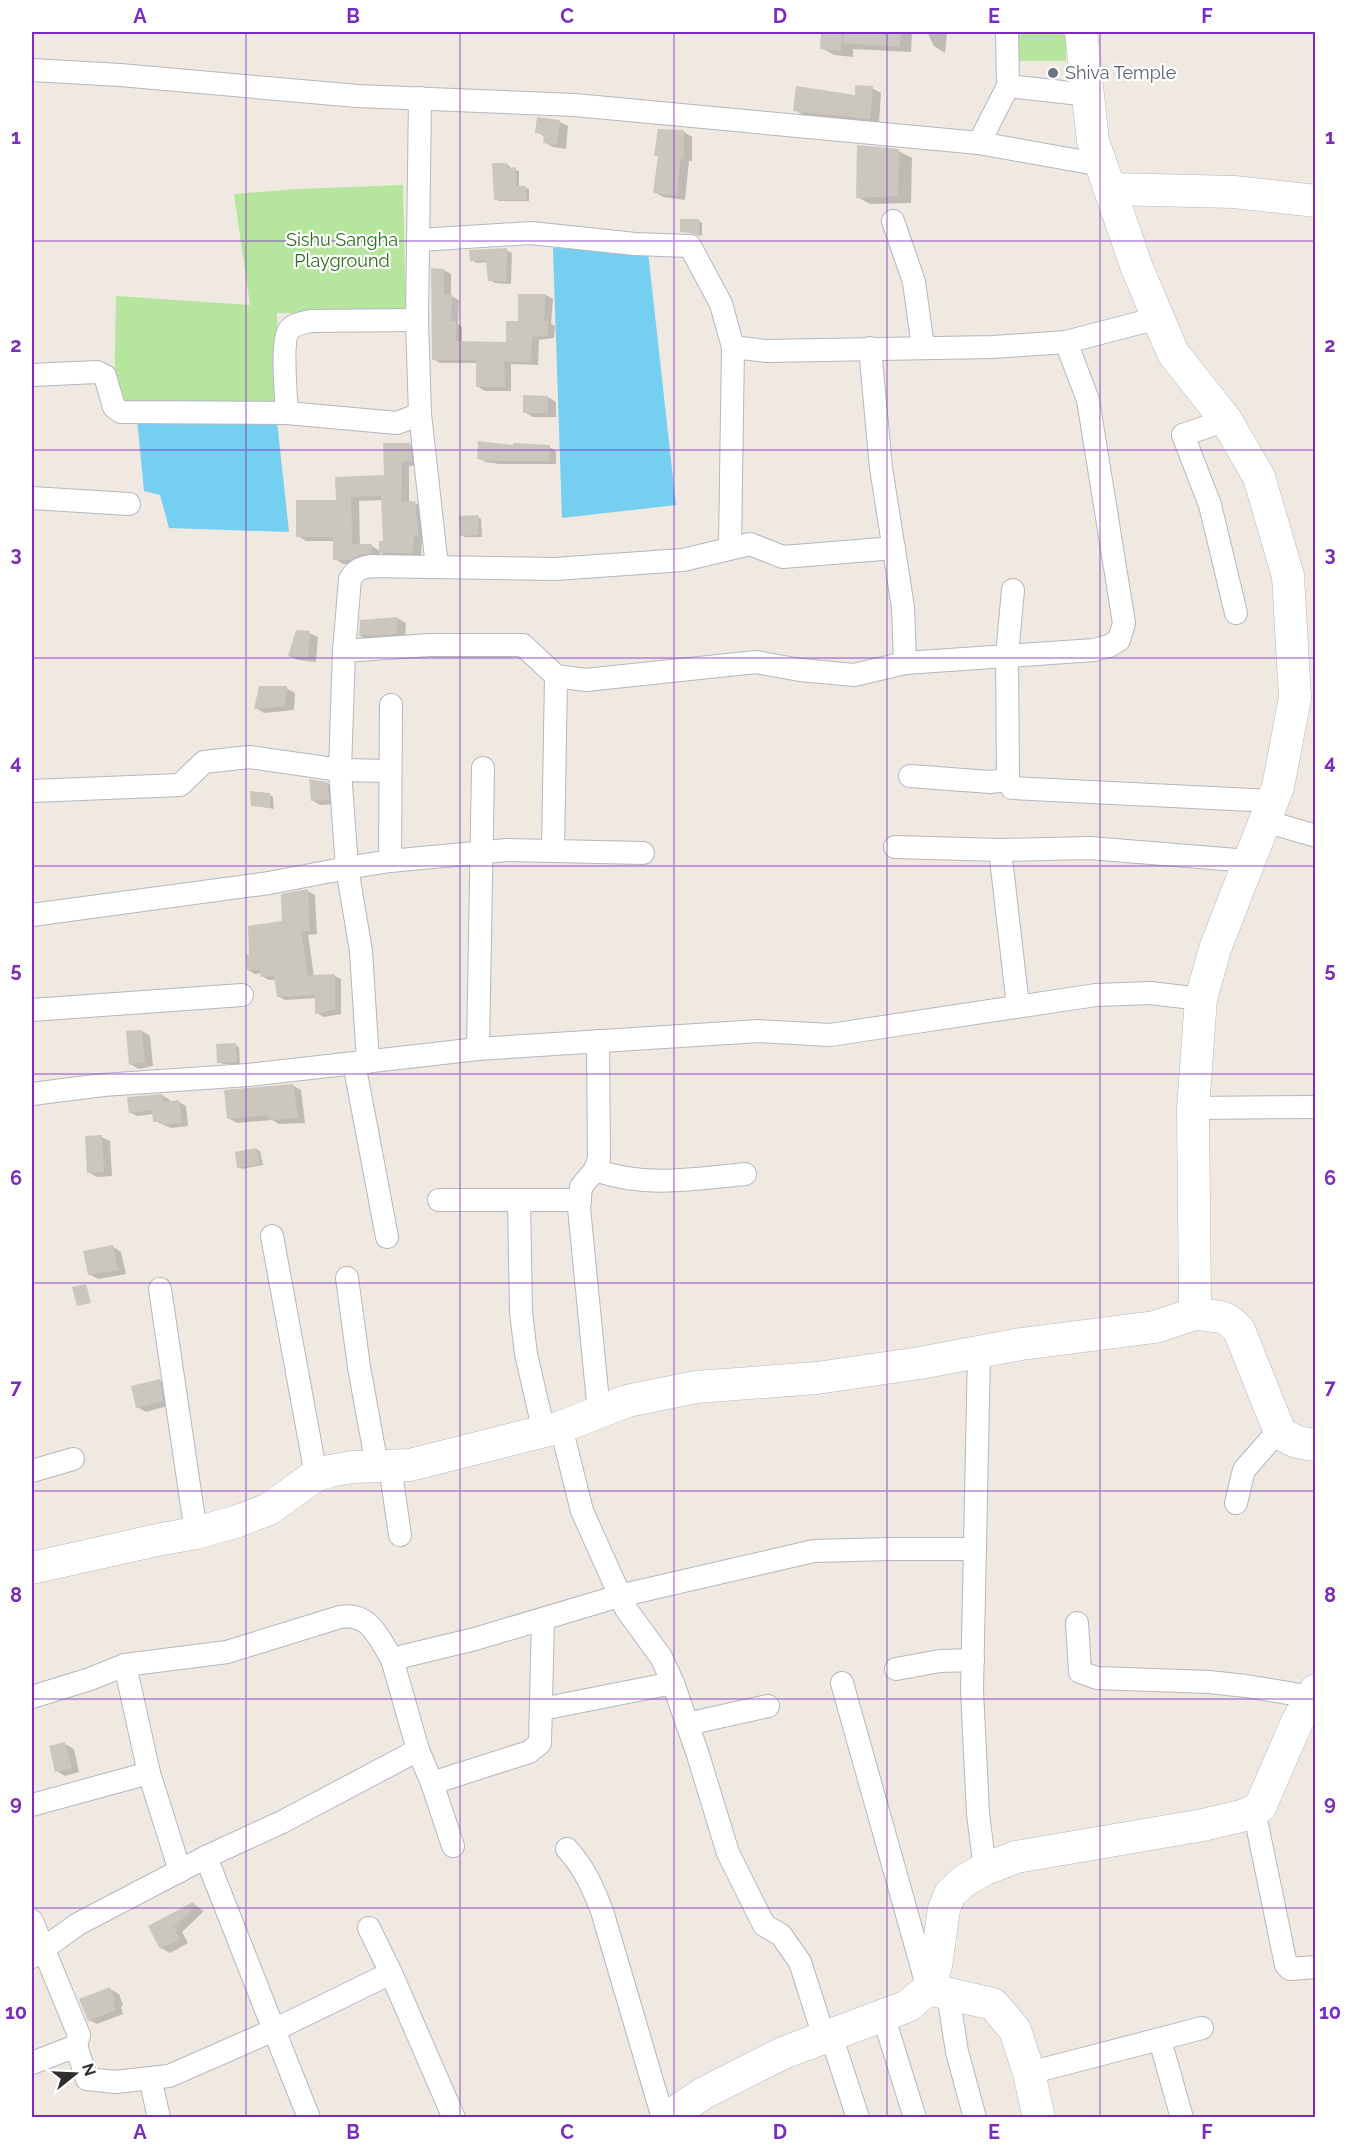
<svg xmlns="http://www.w3.org/2000/svg" width="1347" height="2149" font-family="Raleway,sans-serif">
<style>
.green{fill:#b6e59e}
.water{fill:#75cff0}
.shadow{fill:#0003;fill-rule:evenodd}
.building{fill:#cbc7bf}
.lines{fill:none;stroke-linecap:round;stroke-linejoin:round}
.street-casing{stroke:#b4b7c1;stroke-width:24}
.secondary-casing{stroke:#b4b7c1;stroke-width:33}
.street{stroke:#fff;stroke-width:22}
.secondary{stroke:#fff;stroke-width:32}
.grid{fill:none;stroke:#7b2cbf;stroke-width:1.5;stroke-opacity:0.55}
.worship-dot{fill:#6b7280;stroke:#fff;stroke-width:2}
.labels{text-anchor:middle;stroke-width:4.5;stroke-linejoin:round;paint-order:stroke}
.worship-label{font-size:18px;fill:#5b616d;stroke:#fff;text-anchor:start}
.park-label{font-size:18px;fill:#2c6e1b;stroke:#fff}
.neatline{fill:none;stroke:#7b2cbf;stroke-width:2}
.grid-label{font-size:20px;text-anchor:middle;font-weight:bold;fill:#7b2cbf}
</style>
<rect width="100%" height="100%" fill="#efe9e1"/>
<g class="green">
<polygon points="1014,32 1067,32 1066,61 1012,61"/>
<polygon points="403,185 406,313 277,313 278,406 114,405 116,296 250,305 234,194 298,189"/>
</g>
<g class="water">
<polygon points="553,248 648,252 676,505 562,518"/>
<polygon points="137,419 277,422 289,532 169,528 160,495 144,491"/>
</g>
<g class="shadow">
<polygon points="823,32 912,32 911,52 853,49 853,57 834,55 822,48"/>
<polygon points="927,32 947,32 945,53 934,46"/>
<polygon points="872,88 881,93 879,123 803,115 795,110 856,96"/>
<polygon points="560,122 568,126 566,149 553,147 544,142 545,137 537,132"/>
<polygon points="684,132 692,137 692,161 689,161 685,200 663,197 655,192 659,157 656,155"/>
<polygon points="899,151 912,158 911,203 870,204 857,197"/>
<polygon points="506,164 510,166 510,169 519,171 519,187 529,189 529,201 499,201 495,199"/>
<polygon points="698,220 702,223 702,236 681,231"/>
<polygon points="506,250 512,253 511,284 495,283 490,280 488,262 477,263 471,260"/>
<polygon points="444,270 451,274 451,296 459,300 458,324 462,327 462,343 508,344 520,322 546,295 553,299 551,324 555,326 554,338 539,340 538,365 511,364 511,391 485,391 478,387 477,363 440,363 433,359"/>
<polygon points="548,397 556,402 556,417 533,417 524,412"/>
<path d="M409 444 418 449 419 465 409 466V503H415L423 507 427 540H422L421 557H388L380 552V557L358 564H343L335 559V541H306L298 536 337 501 386 476ZM383 500 384 543 380 551 372 546H360L359 501Z"/>
<polygon points="514,447 549,447 556,451 556,464 499,464 486,462 479,458"/>
<polygon points="478,517 481,519 482,537 465,537 461,535"/>
<polygon points="397,618 406,623 405,638 369,640 360,636"/>
<polygon points="309,633 318,637 316,662 298,660 289,656"/>
<polygon points="286,688 295,693 294,710 264,713 256,708"/>
<polygon points="327,783 335,788 337,804 320,805 312,800"/>
<polygon points="270,795 273,797 274,809 252,805"/>
<polygon points="308,891 315,895 317,934 308,935 314,976 335,976 341,979 341,1014 324,1017 317,1013 317,998 285,1000 278,996 276,980 269,980 262,976 262,973 255,974 248,970 284,922 283,896"/>
<polygon points="142,1031 150,1036 153,1066 139,1069 130,1064"/>
<polygon points="235,1045 239,1047 240,1064 223,1064 219,1062"/>
<polygon points="292,1085 301,1090 305,1123 279,1124 272,1120 237,1123 228,1118"/>
<polygon points="163,1096 170,1100 170,1103 179,1102 186,1106 188,1126 171,1128 155,1121 154,1114 137,1116 130,1112"/>
<polygon points="101,1137 110,1141 112,1176 97,1177 88,1172"/>
<polygon points="256,1149 260,1151 263,1165 242,1169 239,1167"/>
<polygon points="113,1247 121,1252 126,1274 98,1279 89,1274"/>
<polygon points="159,1380 168,1385 171,1405 146,1412 137,1407"/>
<polygon points="65,1744 74,1749 79,1772 65,1776 57,1771"/>
<polygon points="193,1904 204,1911 182,1932 188,1943 170,1953 161,1948 150,1927"/>
<polygon points="110,1989 119,1994 123,2005 121,2007 123,2014 97,2024 89,2020"/>
</g>
<g class="building">
<polygon points="821,32 842,32 841,51 820,49"/>
<polygon points="844,32 901,32 900,47 843,43"/>
<polygon points="855,85 873,86 870,119 793,111 796,86 855,95"/>
<polygon points="537,117 560,120 557,145 543,143 544,134 535,133"/>
<polygon points="658,129 684,130 684,158 681,157 677,196 653,193 658,156 654,156"/>
<polygon points="857,145 899,149 898,196 856,198"/>
<polygon points="492,163 507,163 507,168 516,167 516,186 526,186 526,200 494,200"/>
<polygon points="680,219 699,219 699,236 691,233 680,232"/>
<polygon points="507,248 506,281 488,281 486,260 470,261 469,250"/>
<polygon points="431,268 444,269 444,294 452,295 451,321 456,321 456,341 506,342 506,321 518,321 518,294 546,294 544,321 548,320 548,335 532,337 531,362 504,361 505,387 476,387 476,360 432,360"/>
<polygon points="523,395 548,396 548,413 523,413"/>
<polygon points="478,441 513,445 513,443 550,445 549,461 491,461 477,459"/>
<polygon points="383,443 410,443 412,461 402,462 401,502 415,501 419,536 414,536 413,553 379,553 379,541 383,541 381,496 351,497 352,544 372,544 372,553 360,555 349,560 333,560 333,537 296,537 296,500 336,500 335,477 384,475"/>
<polygon points="478,515 478,535 460,536 459,516"/>
<polygon points="398,617 397,634 359,636 360,620"/>
<polygon points="296,630 310,631 308,658 288,656"/>
<polygon points="259,686 287,686 285,706 254,709"/>
<polygon points="309,779 327,782 329,800 311,801"/>
<polygon points="250,791 270,793 270,808 251,806"/>
<polygon points="308,889 310,931 301,931 308,975 335,974 335,1010 315,1014 315,995 277,997 274,976 261,977 260,970 247,970 246,955 249,955 248,926 282,921 281,894"/>
<polygon points="142,1030 145,1062 129,1065 126,1031"/>
<polygon points="236,1043 237,1062 217,1063 216,1044"/>
<polygon points="293,1084 298,1118 269,1120 268,1115 227,1119 224,1090"/>
<polygon points="163,1094 164,1102 179,1100 182,1123 162,1125 162,1122 153,1122 152,1110 129,1113 127,1097"/>
<polygon points="102,1135 104,1172 87,1173 85,1136"/>
<polygon points="256,1148 260,1164 237,1168 235,1152"/>
<polygon points="113,1245 118,1270 88,1275 83,1251"/>
<polygon points="86,1284 91,1303 77,1306 72,1287"/>
<polygon points="160,1379 163,1401 136,1408 131,1386"/>
<polygon points="65,1742 72,1768 55,1772 49,1746"/>
<polygon points="193,1902 196,1906 174,1927 180,1939 160,1949 148,1926"/>
<polygon points="110,1987 115,2000 113,2002 116,2010 88,2021 79,1999"/>
</g>
<g class="lines">
<defs>
<g id="street">
<polyline points="1007,32 1008,86 1089,95"/>
<polyline points="32,70 120,75 357,96 575,105 979,143 1102,165"/>
<polyline points="420,98 417,320 420,414 437,567"/>
<polyline points="979,143 1008,86"/>
<polyline points="893,221 914,282 923,347"/>
<polyline points="419,240 531,233 635,244 690,246 721,304 733,347 766,351 993,347 1066,342 1158,318"/>
<path d="M32 375 97 372 105 376 114 407 121 412 287 413C286 397 281 341 289 330 295 323 303 323 311 321L417 320"/>
<polyline points="287,413 397,423 420,414"/>
<polyline points="1226,420 1183,435 1210,505 1236,613"/>
<polyline points="32,498 129,504"/>
<polyline points="730,547 733,347"/>
<polyline points="1013,590 1007,655 1008,780 1012,788 1272,801"/>
<polyline points="344,651 429,645 523,645 556,676 586,680 756,662 800,670 854,675 905,663 903,607 881,468 870,348"/>
<polyline points="905,663 1094,650 1109,646 1119,640 1124,623 1088,400 1066,342"/>
<polyline points="910,776 990,782 1008,780"/>
<path d="M32 791 180 785 204 762 249 757 340 770 344 651 350 579C355 570 361 568 371 566L555 569 683 560 750 544 783 557 894 548"/>
<polyline points="1265,821 1316,836"/>
<polyline points="895,847 1000,850 1090,848 1249,861"/>
<polyline points="1000,850 1018,1006"/>
<polyline points="553,851 556,676"/>
<polyline points="390,861 391,705"/>
<polyline points="32,915 269,883 347,868 340,770 390,771"/>
<polyline points="32,1010 242,995"/>
<polyline points="598,1041 599,1159 595,1170 581,1187 579,1208 599,1412"/>
<polyline points="478,1049 483,768"/>
<polyline points="368,1062 361,951 347,868 390,861 507,850 643,853"/>
<polyline points="354,1063 387,1237"/>
<polyline points="32,1094 103,1085 248,1075 478,1049 759,1031 830,1035 1096,995 1150,993 1201,999"/>
<polyline points="1193,1108 1316,1107"/>
<path d="M595 1170C645 1188 694 1179 745 1174"/>
<polyline points="439,1200 580,1200"/>
<polyline points="519,1200 521,1312 526,1354 544,1432"/>
<polyline points="272,1236 316,1475"/>
<polyline points="347,1278 359,1367 377,1466"/>
<polyline points="160,1289 196,1533"/>
<polyline points="979,1352 972,1690 978,1814 985,1869"/>
<polyline points="561,1427 582,1511 626,1609 661,1657 673,1683 698,1755 728,1853 764,1925 781,1935 800,1962 824,2037"/>
<polyline points="390,1466 400,1535"/>
<polyline points="32,1471 73,1459"/>
<polyline points="1236,1503 1244,1470 1279,1430"/>
<polyline points="1077,1623 1080,1672 1097,1678 1209,1682 1246,1686 1312,1697"/>
<polyline points="125,1665 149,1773 180,1871"/>
<polyline points="896,1669 940,1661 973,1660"/>
<polyline points="842,1683 928,1989"/>
<path d="M32 1697 90 1679 125 1665 227 1652 340 1617C370 1612 378 1637 392 1659"/>
<polyline points="542,1709 673,1683"/>
<polyline points="687,1724 768,1706"/>
<polyline points="418,1750 432,1783 453,1846"/>
<polyline points="432,1783 529,1752 540,1743 543,1619"/>
<polyline points="32,1805 149,1773"/>
<polyline points="1254,1810 1286,1965 1290,1969 1316,1967"/>
<path d="M567 1849C584 1867 593 1888 602 1911L663 2118"/>
<polyline points="206,1857 274,2030 391,1973"/>
<polyline points="32,1921 79,2035 76,2046 32,2063"/>
<polyline points="369,1928 391,1973 454,2118"/>
<polyline points="32,1957 78,1924 206,1857 282,1822 418,1750 392,1659 475,1639 619,1596 814,1551 890,1549 975,1549"/>
<polyline points="948,1994 957,2052 975,2118"/>
<polyline points="883,2015 915,2118"/>
<polyline points="831,2035 858,2118"/>
<polyline points="1160,2040 1182,2118"/>
<polyline points="76,2046 87,2079 115,2082 169,2076 274,2030 309,2118"/>
<polyline points="1029,2073 1202,2028"/>
<polyline points="150,2078 159,2118"/>
</g>
<g id="secondary">
<path d="M1081 32 1093 141 1137 268 1173 353 1226 420 1259 477 1288 576 1295 698 1278 787 1215 949 1201 999 1193 1108 1195 1306 1197 1313C1218 1319 1222 1311 1239 1330L1279 1430C1290 1442 1300 1443 1316 1445"/>
<polyline points="1110,189 1234,192 1316,201"/>
<polyline points="32,1568 162,1539 196,1533 238,1521 269,1509 316,1475 330,1471 352,1467 410,1465 561,1427 627,1401 696,1387 817,1378 920,1363 1021,1344 1155,1327 1197,1313"/>
<polyline points="928,1989 993,2004 1015,2030 1029,2073 1039,2118"/>
<polyline points="666,2118 704,2093 783,2053 908,2006 928,1989 936,1966 944,1909 950,1894 964,1881 985,1869 1016,1857 1203,1825 1245,1815 1260,1807 1297,1722 1316,1690"/>
</g>
</defs>
<use href="#street" class="street-casing"/>
<use href="#secondary" class="secondary-casing"/>
<use href="#street" class="street"/>
<use href="#secondary" class="secondary"/>
</g>
<path class="grid" d="M246 32V2118M460 32V2118M674 32V2118M887 32V2118M1100 32V2118M32 241H1316M32 450H1316M32 658H1316M32 866H1316M32 1074H1316M32 1283H1316M32 1491H1316M32 1699H1316M32 1908H1316"/>
<circle class="worship-dot" cx="1053" cy="73" r="6"/>
<g class="labels">
<g class="worship-label">
<text x="1065" y="79">Shiva Temple</text>
</g>
<g class="park-label">
<text x="342" y="246">Sishu Sangha<tspan x="342" dy="21">Playground</tspan></text>
</g>
</g>
<rect width="1347" height="2149" fill="none" stroke="#ffffff" stroke-width="66"/>
<g transform="translate(75 2074) rotate(72)" stroke="#ffffff" stroke-width="4.5" paint-order="stroke">
<path d="M0-4.5L10 22L0 15L-10 22Z" fill="#2e2e2e"/>
<text y="-9" font-size="16" font-weight="bold" text-anchor="middle" fill="#2e2e2e">N</text>
</g>
<rect x="33" y="33" width="1281" height="2083" class="neatline"/>
<g class="grid-label">
<text x="140" y="23">A</text>
<text x="353" y="23">B</text>
<text x="567" y="23">C</text>
<text x="780" y="23">D</text>
<text x="994" y="23">E</text>
<text x="1207" y="23">F</text>
<text x="16" y="144">1</text>
<text x="1330" y="144">1</text>
<text x="16" y="352">2</text>
<text x="1330" y="352">2</text>
<text x="16" y="561">3</text>
<text x="1330" y="561">3</text>
<text x="16" y="769">4</text>
<text x="1330" y="769">4</text>
<text x="16" y="977">5</text>
<text x="1330" y="977">5</text>
<text x="16" y="1185">6</text>
<text x="1330" y="1185">6</text>
<text x="16" y="1394">7</text>
<text x="1330" y="1394">7</text>
<text x="16" y="1602">8</text>
<text x="1330" y="1602">8</text>
<text x="16" y="1810">9</text>
<text x="1330" y="1810">9</text>
<text x="16" y="2019">10</text>
<text x="1330" y="2019">10</text>
<text x="140" y="2139">A</text>
<text x="353" y="2139">B</text>
<text x="567" y="2139">C</text>
<text x="780" y="2139">D</text>
<text x="994" y="2139">E</text>
<text x="1207" y="2139">F</text>
</g>
</svg>
